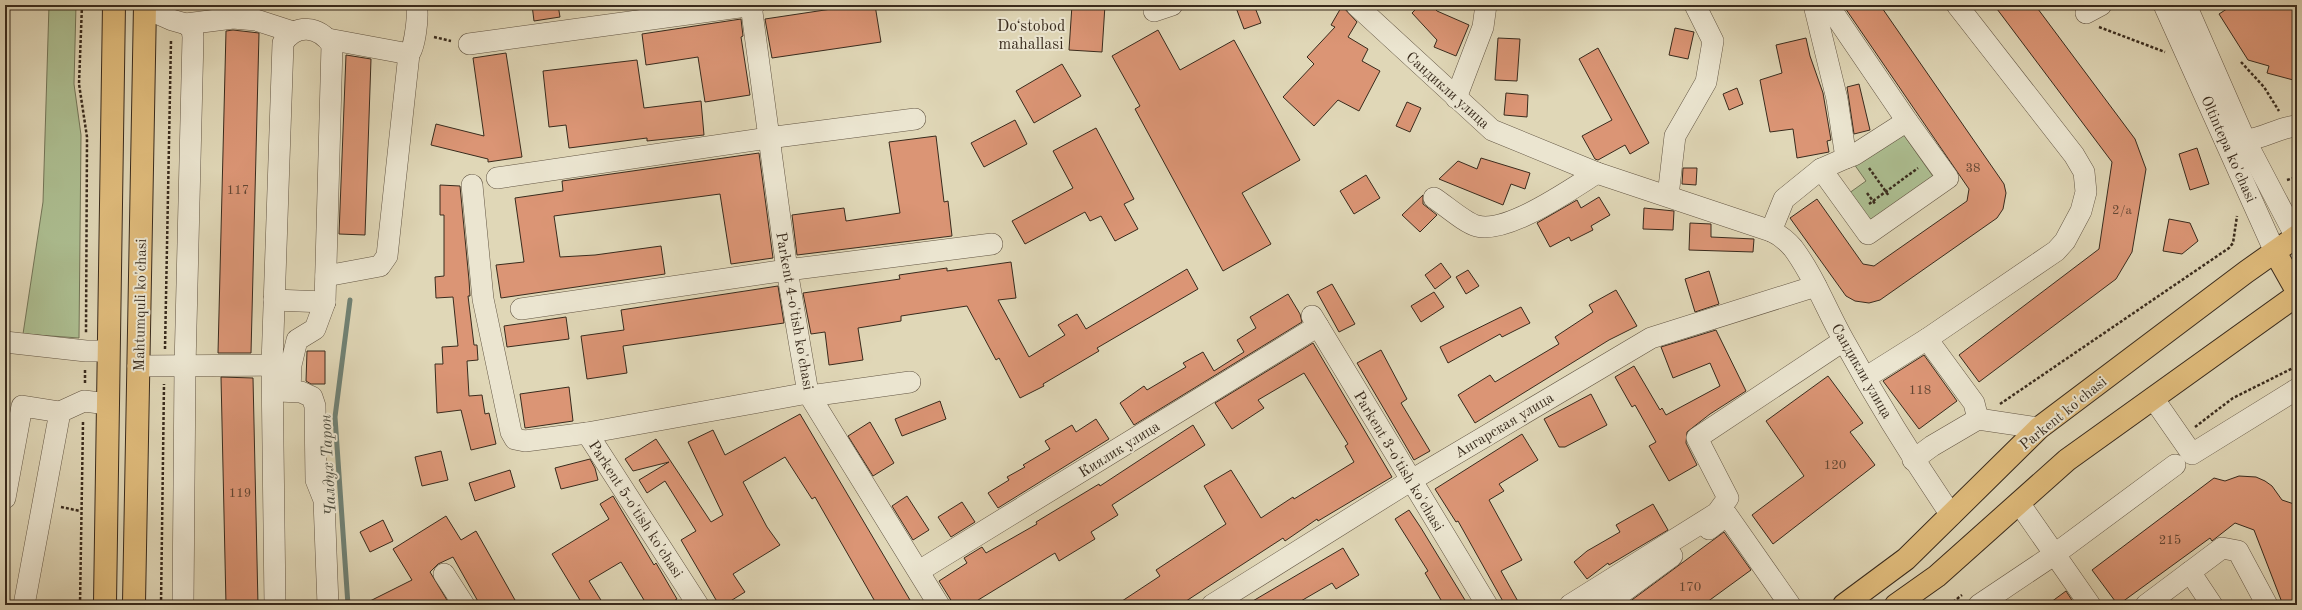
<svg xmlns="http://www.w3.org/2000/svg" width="2302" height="610" font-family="'Old Standard TT',serif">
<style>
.green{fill:#adbf92;stroke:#737558}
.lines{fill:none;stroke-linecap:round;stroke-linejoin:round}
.stream{stroke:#708174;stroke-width:5}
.building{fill:#db9575;stroke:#392b1d}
.minor-casing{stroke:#635644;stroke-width:22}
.major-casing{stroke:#392b1d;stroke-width:24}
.highway-casing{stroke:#392b1d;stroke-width:24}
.path{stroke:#392b1d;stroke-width:2.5;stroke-dasharray:3 2;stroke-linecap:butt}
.minor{stroke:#ebe5d0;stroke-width:21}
.major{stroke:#e0bc7c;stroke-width:22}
.highway{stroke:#e0bc7c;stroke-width:22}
.labels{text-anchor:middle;stroke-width:4;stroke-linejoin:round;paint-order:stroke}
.number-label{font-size:13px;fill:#624633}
.street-label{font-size:15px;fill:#392b1d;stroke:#ebe5d0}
.neighbourhood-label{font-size:16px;fill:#392b1d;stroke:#ebe5d0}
.water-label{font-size:16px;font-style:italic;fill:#504f41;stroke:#ebe5d0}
</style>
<rect width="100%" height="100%" fill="#e0d7b7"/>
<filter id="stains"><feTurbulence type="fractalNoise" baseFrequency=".005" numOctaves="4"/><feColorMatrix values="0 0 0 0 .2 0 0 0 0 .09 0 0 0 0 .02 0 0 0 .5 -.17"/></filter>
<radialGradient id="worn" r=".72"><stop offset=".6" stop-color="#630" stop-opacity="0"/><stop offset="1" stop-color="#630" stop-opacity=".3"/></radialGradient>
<g class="green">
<polygon points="49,5 76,5 74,84 81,135 79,338 23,334 43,202"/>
<polygon points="1901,131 1937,182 1870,230 1845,196 1866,181 1854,164"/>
</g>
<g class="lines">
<polyline class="stream" points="348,605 335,417 350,300"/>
</g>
<g class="building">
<polygon points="532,5 558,5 560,17 534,21"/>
<polygon points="858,5 875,5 881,42 772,58 765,19"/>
<polygon points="1072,5 1105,5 1102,52 1069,50"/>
<polygon points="1235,5 1254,5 1261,23 1244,29"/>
<polygon points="1420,5 1431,5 1437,11 1469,25 1456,56 1434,47 1437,40 1412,13"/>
<polygon points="1843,5 1880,5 2004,184 2006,193 2003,209 1997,218 1880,300 1869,303 1855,301 1846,296 1790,218 1817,199 1863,264 1874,266 1967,201 1969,189"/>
<polygon points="1994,5 2035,5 2135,139 2146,169 2132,252 2116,279 1979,382 1959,355 2099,249 2112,162"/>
<polygon points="2233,5 2297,5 2297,81 2267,73 2269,66 2248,60 2219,14"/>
<polygon points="1342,6 1357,22 1348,37 1368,49 1362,61 1380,71 1359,111 1338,100 1314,126 1283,97 1314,64 1307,57 1335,27 1331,25"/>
<polygon points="741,19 743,36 741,37 750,95 705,102 698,57 646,65 642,34"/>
<polygon points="1675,28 1694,32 1688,59 1669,55"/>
<polygon points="233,30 259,33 251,353 218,353 226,31"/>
<polygon points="1158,30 1180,70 1234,40 1300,160 1242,193 1271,244 1223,271 1135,109 1140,106 1112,56"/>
<polygon points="1498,38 1520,39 1517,81 1495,80"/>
<polygon points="1806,38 1810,56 1823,93 1831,140 1827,141 1829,152 1797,158 1793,129 1770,132 1760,80 1782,73 1776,45"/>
<polygon points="1598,48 1649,143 1630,154 1625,145 1598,160 1595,159 1582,136 1612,120 1579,59"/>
<polygon points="506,53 522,157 488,162 488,159 431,145 436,124 484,136 473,58"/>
<polygon points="346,55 371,59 365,235 339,234"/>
<polygon points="637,60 644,108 701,101 704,135 647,141 647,138 569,148 566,125 549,127 543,71"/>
<polygon points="1062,64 1081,96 1034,123 1016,91"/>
<polygon points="1859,84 1870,130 1854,134 1847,87"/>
<polygon points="1737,88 1743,104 1729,110 1723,94"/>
<polygon points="1506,93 1528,95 1527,117 1504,115"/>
<polygon points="1407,102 1421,108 1410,132 1396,126"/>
<polygon points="1015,120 1027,144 984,167 971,143"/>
<polygon points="1096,128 1134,199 1124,204 1138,229 1115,241 1101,216 1090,221 1085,212 1025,244 1012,221 1073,188 1053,151"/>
<polygon points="936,136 944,202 948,201 952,236 797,255 792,215 844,208 846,221 900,213 889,142"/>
<polygon points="2197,148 2209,184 2190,190 2179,154"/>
<polygon points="759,153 773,258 731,264 720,194 554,216 560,257 595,255 661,246 665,274 501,298 496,265 524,262 515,198 563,191 562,181"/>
<polygon points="1481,158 1530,173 1525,189 1511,184 1503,205 1439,179 1458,161 1477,169"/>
<polygon points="1683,168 1697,168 1696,185 1682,184"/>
<polygon points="1366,175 1380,198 1354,214 1340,191"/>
<polygon points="440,185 460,186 469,280 470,296 468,296 474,345 477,345 478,360 467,361 469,396 482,395 485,414 489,413 496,444 471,450 461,410 437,413 435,364 443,364 442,347 458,346 453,297 436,298 435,277 444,276 444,215 440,215"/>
<polygon points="1423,195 1423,204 1437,215 1420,232 1402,215"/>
<polygon points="1599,197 1610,215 1591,226 1593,230 1571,241 1569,237 1550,247 1537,223 1577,200 1581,208"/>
<polygon points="1644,208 1674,211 1673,230 1643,229"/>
<polygon points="2169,219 2190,223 2198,241 2182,254 2163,251"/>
<polygon points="1690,223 1711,224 1711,237 1754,239 1753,252 1689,250"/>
<polygon points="1011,262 1016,298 998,300 1029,357 1065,335 1058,325 1077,314 1086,329 1187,269 1198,289 1097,348 1099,351 1043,384 1044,386 1020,398 999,358 996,360 967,306 901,316 901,321 858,328 863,360 829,365 825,332 811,334 803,293 900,279 899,275 947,268 947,271"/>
<polygon points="1441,263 1451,277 1435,289 1425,275"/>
<polygon points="1468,270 1479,286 1466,294 1456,277"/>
<polygon points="1709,271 1719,304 1695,312 1685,279"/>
<polygon points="1332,284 1355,324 1339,332 1317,292"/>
<polygon points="778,286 784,323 623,346 627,373 587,379 581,336 624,330 621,310"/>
<polygon points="1616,290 1637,326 1609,340 1475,423 1458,395 1490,375 1495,382 1559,344 1555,337 1593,312 1589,305"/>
<polygon points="1434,292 1444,307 1421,322 1411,306"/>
<polygon points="1288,294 1300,314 1302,322 1134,425 1120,403 1144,386 1147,390 1186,367 1183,363 1203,352 1214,371 1244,352 1237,340 1256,328 1250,317"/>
<polygon points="1521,307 1530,323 1502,337 1500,334 1448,363 1440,347"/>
<polygon points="566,317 569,339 507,347 504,326"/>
<polygon points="1716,330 1746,391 1710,414 1687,432 1686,443 1697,465 1669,481 1649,446 1656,442 1635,405 1632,407 1615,377 1634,366 1660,410 1662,408 1666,415 1720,386 1710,363 1673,378 1661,347"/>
<polygon points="1313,343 1392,477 1318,521 1317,519 1285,541 1283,538 1180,605 1116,605 1160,576 1156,570 1226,524 1204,486 1231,470 1261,518 1293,497 1294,499 1354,462 1345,446 1348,444 1304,373 1258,400 1264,408 1232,429 1215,403"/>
<polygon points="1381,350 1407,399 1401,403 1430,451 1414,460 1357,363"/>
<polygon points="307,351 325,351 325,384 311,384 306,381"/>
<polygon points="1924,355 1957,401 1919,429 1883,381"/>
<polygon points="1828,376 1863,423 1850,432 1875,465 1773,544 1752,515 1804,476 1766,421"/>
<polygon points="221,377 253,378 258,605 226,605"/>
<polygon points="569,387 573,421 525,428 520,394"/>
<polygon points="1591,394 1607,425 1565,447 1559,447 1544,419"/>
<polygon points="940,401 946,419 902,436 895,419"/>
<polygon points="800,414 910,600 901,605 877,605 815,497 812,499 785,457 743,482 767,527 780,545 733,574 745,592 724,605 719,605 681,540 696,531 665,481 647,493 639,480 669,462 633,471 625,459 656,439 711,522 723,515 688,442 713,430 725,455"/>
<polygon points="1096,419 1109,439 998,508 988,493 1009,480 1007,477 1025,467 1023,465 1050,449 1045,441 1072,425 1076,432"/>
<polygon points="870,422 894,463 873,476 848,436"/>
<polygon points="1193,425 1205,445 1112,505 1118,515 1091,532 1095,539 1059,561 1055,553 970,605 954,605 939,581 967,563 964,558 982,547 986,553 1037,524 1036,522 1099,484 1100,486"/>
<polygon points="1522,434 1538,460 1499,484 1504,491 1489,500 1522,560 1501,571 1520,605 1505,605 1458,521 1456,522 1435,489"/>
<polygon points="441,451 448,480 422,486 415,457"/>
<polygon points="590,459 595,468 598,480 561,489 555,468"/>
<polygon points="510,470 515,487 475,501 469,483"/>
<polygon points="2239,476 2256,477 2265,481 2272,486 2282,500 2297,505 2297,605 2283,605 2254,530 2235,523 2212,541 2210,538 2118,605 2092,570 2214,478 2225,481"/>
<polygon points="613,496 654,565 656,563 677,599 667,605 647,605 621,562 589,581 604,605 583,605 552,554 609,519 600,504"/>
<polygon points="907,496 929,530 913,540 892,506"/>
<polygon points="962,502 975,522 951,537 938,517"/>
<polygon points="1653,504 1668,530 1609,565 1608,563 1587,579 1574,562 1587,551 1620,532 1616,525"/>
<polygon points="1409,510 1421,528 1468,605 1444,605 1425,573 1428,571 1395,519"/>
<polygon points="446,516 461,540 476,531 515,600 507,605 480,605 453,557 438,564 430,572 450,605 362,605 412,580 393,549"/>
<polygon points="383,520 393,541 370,552 360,532"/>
<polygon points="1724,532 1751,570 1703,605 1625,605"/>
<polygon points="1343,548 1359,575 1336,589 1332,583 1294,605 1246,605"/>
<polygon points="2066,591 2075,605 2047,605"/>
</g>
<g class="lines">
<defs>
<g id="minor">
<polyline points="751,5 787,270 808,393 939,605"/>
<path d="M1356 5 1492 130 1597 173 1771 231C1780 235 1787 241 1793 248 1814 276 1827 311 1844 341 1877 401 1913 459 1951 515"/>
<polyline points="1828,5 1907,121"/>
<polyline points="1957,5 2074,155 2084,172 2086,192 2081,211 2065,241 2056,251 1927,339 1974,403 1978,419"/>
<polyline points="2164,5 2275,252"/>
<polyline points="2186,5 2245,140 2296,237"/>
<polyline points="145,8 172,20 186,24 192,29 193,37 185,367 183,605"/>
<polyline points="1154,11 1172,5"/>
<polyline points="2086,13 2101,5"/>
<polyline points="186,24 233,18 256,20 293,32"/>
<polyline points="328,39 409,54"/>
<polyline points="469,44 754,5"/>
<polyline points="1456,98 1483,27 1486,5"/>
<path d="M2245 140C2264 139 2278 127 2297 126"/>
<polyline points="1821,169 1868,234 1948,178 1907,121 1854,155 1846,158"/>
<polyline points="497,178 768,138 915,119"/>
<polyline points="472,185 483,299 511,432 515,439 525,441 587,433 808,393"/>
<polyline points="1668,196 1675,136 1706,82 1713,41 1695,5"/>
<path d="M1434 198C1445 205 1465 223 1477 226 1508 234 1571 189 1597 173"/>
<polyline points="1771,231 1784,199 1821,169 1846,158 1837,99 1814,5"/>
<path d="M326 276 380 266 387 256 409 54C415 47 419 14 416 5"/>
<polyline points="274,300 325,302"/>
<polyline points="521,309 787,270 992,244"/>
<polyline points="1312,316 1487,605"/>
<polyline points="5,342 86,351 108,351"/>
<polyline points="138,366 286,365"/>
<polyline points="1865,378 1927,339"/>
<polyline points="278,391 301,392 312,397 315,406 316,480 324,500 328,605"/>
<polyline points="810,396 910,382"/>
<polyline points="2153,398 2192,454 2297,389"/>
<polyline points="587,433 698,605"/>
<polyline points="1913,460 1932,446 1978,419 2039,428"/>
<polyline points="5,498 22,406 60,412"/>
<polyline points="2019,503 2090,605"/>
<polyline points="1709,529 1727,515 1790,605"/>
<polyline points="919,571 1318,326"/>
<polyline points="2190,572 2212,605"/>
<polyline points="444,574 464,605"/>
<polyline points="24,605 60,412 84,401 108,404"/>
<path d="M275 605 272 365 283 43C296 23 319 26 332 45L325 302 315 329 297 340 291 365 290 391"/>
<polyline points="1212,605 1410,481 1651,338 1816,286"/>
<polyline points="1570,605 1717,513 1728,498 1697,438 1843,341"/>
<polyline points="1605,605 1672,556"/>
<polyline points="1979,605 2055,554 2175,465"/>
<polyline points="2146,605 2222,548 2238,551 2267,605"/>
</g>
<g id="major">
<polyline points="2275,252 2297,291"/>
<polyline points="105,603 114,5"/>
<polyline points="134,603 145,5"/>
<polyline points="1844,605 1906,559 2039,428 2246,272 2297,236"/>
<polyline points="1896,605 1937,576 2067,460 2297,295"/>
</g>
<g id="highway">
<polyline points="134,603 135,605"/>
<polyline points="105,605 105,603"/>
</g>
</defs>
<use href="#minor" class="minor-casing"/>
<use href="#major" class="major-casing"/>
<use href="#highway" class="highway-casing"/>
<g class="path">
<polyline points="82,5 79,84 87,137 86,333"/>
<polyline points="2099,27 2165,52"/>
<polyline points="434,37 451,41"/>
<polyline points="2241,62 2264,87 2279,111"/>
<polyline points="1869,168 1889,196"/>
<polyline points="2287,180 2297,177"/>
<polyline points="1867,193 1876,205"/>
<polyline points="1869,204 1918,168"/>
<polyline points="165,349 171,40"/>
<polyline points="85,383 85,370"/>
<polyline points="2000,404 2229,248 2233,243 2237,216"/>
<polyline points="2195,427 2233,398 2297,366"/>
<polyline points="61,507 80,511"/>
<polyline points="80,605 83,422"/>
<polyline points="161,605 164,384"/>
<polyline points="1949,605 1962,595"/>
</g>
<use href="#minor" class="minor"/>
<use href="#major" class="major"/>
<use href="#highway" class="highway"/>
</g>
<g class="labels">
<g class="number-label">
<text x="1973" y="172">38</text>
<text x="238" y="194">117</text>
<text x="2122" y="214">2/a</text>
<text x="1920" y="394">118</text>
<text x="1835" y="469">120</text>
<text x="240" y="497">119</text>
<text x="2170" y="544">215</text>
<text x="1690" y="591">170</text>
</g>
<g class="street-label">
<text transform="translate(1448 90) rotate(42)" y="5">Сандикли улица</text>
<text transform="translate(2229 149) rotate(66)" y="5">Oltintepa ko'chasi</text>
<text transform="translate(140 305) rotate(-89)" y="5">Mahtumquli ko'chasi</text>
<text transform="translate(795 311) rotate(80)" y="5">Parkent 4-o'tish ko'chasi</text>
<text transform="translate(1862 371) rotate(60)" y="5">Сандикли улица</text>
<text transform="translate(2063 413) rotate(-39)" y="5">Parkent ko'chasi</text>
<text transform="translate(1504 425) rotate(-31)" y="5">Ангарская улица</text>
<text transform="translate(1119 449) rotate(-32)" y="5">Киялик улица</text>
<text transform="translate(1399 461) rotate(59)" y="5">Parkent 3-o'tish ko'chasi</text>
<text transform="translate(636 509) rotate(57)" y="5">Parkent 5-o'tish ko'chasi</text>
</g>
<g class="neighbourhood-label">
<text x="1031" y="31">Doʻstobod<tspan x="1031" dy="18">mahallasi</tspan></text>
</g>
<g class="water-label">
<text transform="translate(327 465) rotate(-93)" y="6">Чалдух Тарон</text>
</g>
</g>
<rect width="2302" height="610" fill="none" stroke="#e0d7b7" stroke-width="20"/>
<rect x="6" y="6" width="2290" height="598" fill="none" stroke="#392b1d" stroke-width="2"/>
<rect x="10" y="10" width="2282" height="590" fill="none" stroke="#392b1d"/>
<rect width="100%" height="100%" filter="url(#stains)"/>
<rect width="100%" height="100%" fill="url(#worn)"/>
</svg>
